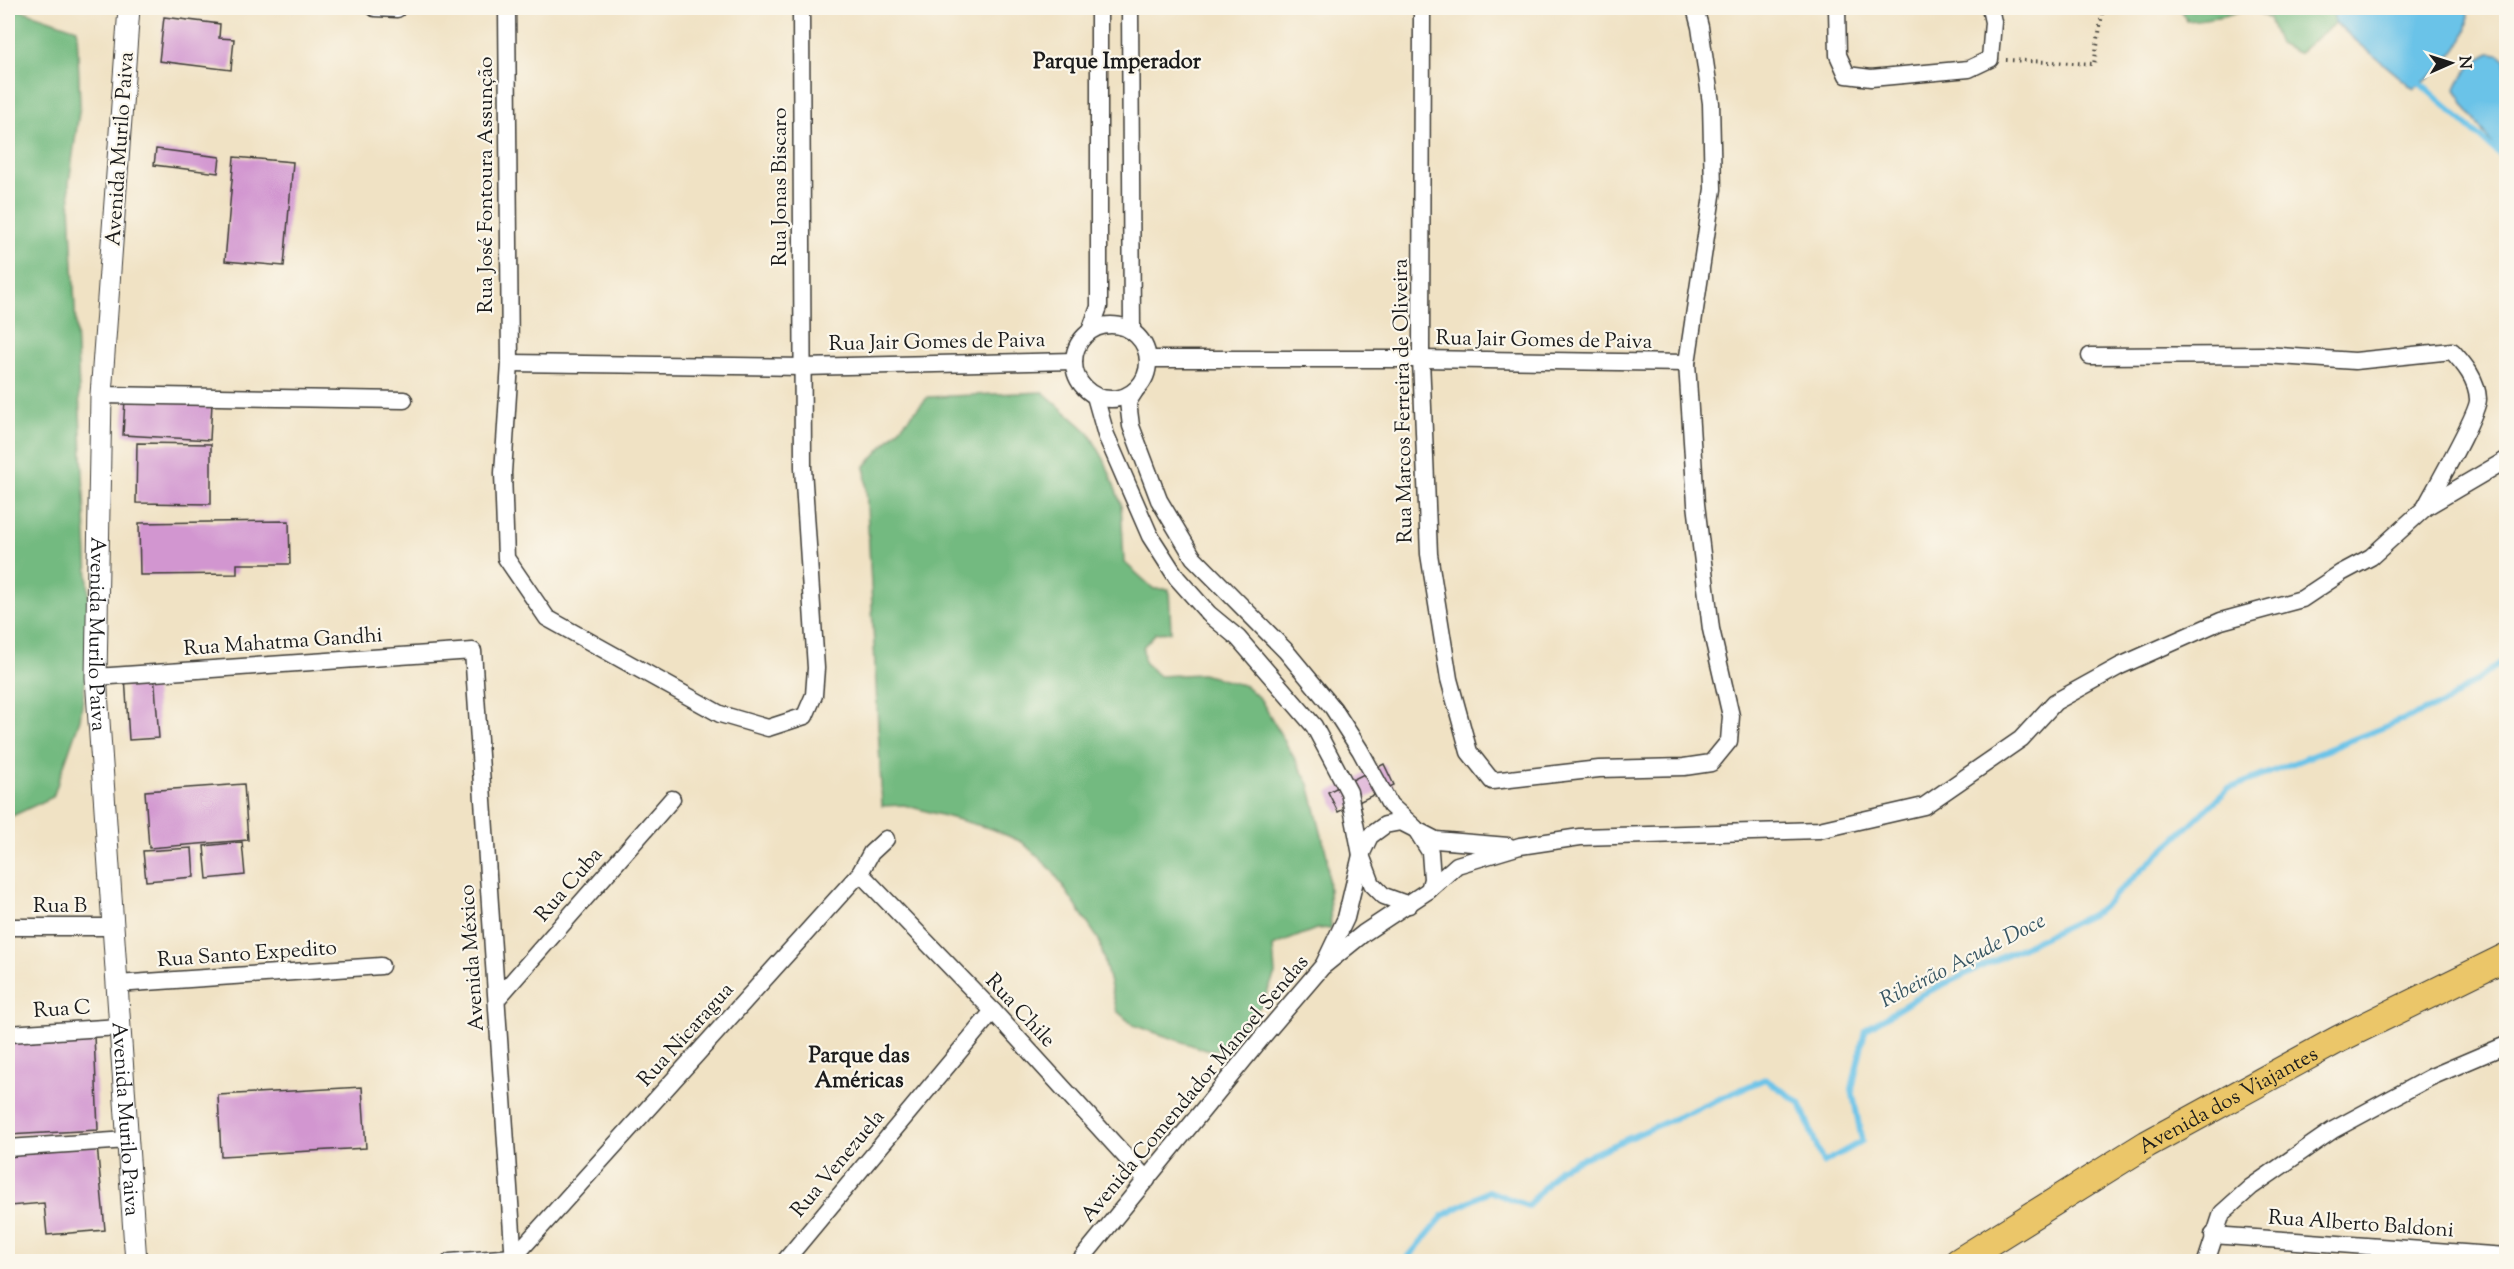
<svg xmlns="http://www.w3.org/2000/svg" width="2514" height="1269" font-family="'Sorts Mill Goudy',serif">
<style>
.forest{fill:#73ba80;stroke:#486b4e;stroke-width:1.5}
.water{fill:#6bc3e8;stroke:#447082;stroke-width:1.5}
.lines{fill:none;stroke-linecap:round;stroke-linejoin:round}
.stream{stroke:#6bc3e8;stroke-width:6}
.building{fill:#d296d0}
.minor-casing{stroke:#3c3a35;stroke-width:19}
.tertiary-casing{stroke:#3c3a35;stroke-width:23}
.primary-casing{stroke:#3c3a35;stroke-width:29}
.path{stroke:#3c3a35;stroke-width:4;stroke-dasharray:1.5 4.5;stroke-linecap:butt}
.minor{stroke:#fff;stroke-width:16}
.tertiary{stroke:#fff;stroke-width:21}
.primary{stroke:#ebc669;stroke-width:27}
.labels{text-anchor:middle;stroke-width:4.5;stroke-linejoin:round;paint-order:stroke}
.street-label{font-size:21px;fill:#1c1c1c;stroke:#fbf7ec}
.neighbourhood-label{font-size:22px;font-weight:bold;fill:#1c1c1c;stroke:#fbf7ec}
.water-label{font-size:22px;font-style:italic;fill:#385663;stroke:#fbf7ec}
</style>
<rect width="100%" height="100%" fill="#fbf7ec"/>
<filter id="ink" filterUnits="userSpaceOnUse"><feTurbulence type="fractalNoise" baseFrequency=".0167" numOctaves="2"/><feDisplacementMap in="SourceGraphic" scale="12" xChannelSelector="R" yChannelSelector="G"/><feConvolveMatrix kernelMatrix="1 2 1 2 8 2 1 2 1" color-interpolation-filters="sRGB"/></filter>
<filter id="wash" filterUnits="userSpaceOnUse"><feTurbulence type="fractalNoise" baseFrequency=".008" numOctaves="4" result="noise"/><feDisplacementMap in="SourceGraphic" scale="24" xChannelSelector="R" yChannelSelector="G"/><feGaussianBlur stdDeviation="1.35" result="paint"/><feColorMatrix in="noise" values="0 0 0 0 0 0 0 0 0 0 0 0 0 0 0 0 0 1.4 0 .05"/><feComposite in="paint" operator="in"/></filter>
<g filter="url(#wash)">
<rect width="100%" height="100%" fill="#f0e2c4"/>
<g class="forest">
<polygon points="8,8 15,8 77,29 80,105 69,183 91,641 80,719 53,797 8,818"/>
<path d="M2179 8H2247C2227 17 2208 19 2187 21Z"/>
<polygon points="2252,8 2332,8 2335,23 2298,53 2279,44 2269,19"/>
<polygon points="1043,392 1089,433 1105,461 1121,504 1124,562 1154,589 1169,589 1171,632 1156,633 1143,647 1144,662 1159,676 1202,674 1246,686 1261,700 1309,784 1327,856 1331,928 1316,929 1273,946 1275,974 1262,1004 1221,1050 1206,1050 1133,1025 1117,1011 1099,940 1052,870 1022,842 992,829 904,805 882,806 865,466 928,397"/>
</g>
<g class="water">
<path d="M2332 8H2466C2478 36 2436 75 2414 89L2335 23Z"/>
<path d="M2490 53 2499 54 2506 60V164L2464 105 2456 89C2462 73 2475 60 2490 53Z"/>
</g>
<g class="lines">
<g class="stream">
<polyline points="2415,79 2506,160"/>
<polyline points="1404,1262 1444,1215 1489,1191 1528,1206 1560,1168 1765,1079 1800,1103 1823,1163 1862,1141 1852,1089 1865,1030 1921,995 2097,912 2228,789 2445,703 2506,659"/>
</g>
</g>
<g id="blocks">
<g class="building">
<polygon points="164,17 220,24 219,38 234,39 231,70 159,61"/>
<polygon points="156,149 220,157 218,173 154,165"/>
<polygon points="234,157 293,162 284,266 225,261"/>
<polygon points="125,399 212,403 210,440 123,435"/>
<polygon points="137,443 211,444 211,504 136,503"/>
<polygon points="289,521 290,564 237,564 237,574 140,575 139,523"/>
<polygon points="154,674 159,738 129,740 125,676"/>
<polygon points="1384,764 1394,785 1338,812 1328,792"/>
<polygon points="244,784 248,840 149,848 145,791"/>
<polygon points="242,842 245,875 207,879 204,846"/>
<polygon points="192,848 194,877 146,881 143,851"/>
<polygon points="94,1035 98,1130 8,1135 8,1039"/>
<polygon points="362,1087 366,1148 221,1156 218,1095"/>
<polygon points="97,1145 105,1230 47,1235 44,1203 9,1206 8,1153"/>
</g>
</g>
</g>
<g filter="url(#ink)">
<use href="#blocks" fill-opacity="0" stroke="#3c3a35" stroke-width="1.5"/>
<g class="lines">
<defs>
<g id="minor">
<polyline points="375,8 397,9"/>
<polyline points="507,8 510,363 503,473 506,558 547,618 720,714 768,728 805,716 814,695 816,668 803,468 801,8"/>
<polyline points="1130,8 1132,330"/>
<polyline points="1422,8 1421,359 1429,554 1449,679 1469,752 1492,781 1599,769 1684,767 1711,763 1729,741 1731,716 1711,629 1696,504 1687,363 1713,189 1711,103 1700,27 1695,8"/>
<polyline points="1837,8 1838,55 1847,75 1871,78 1969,69 1990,59 1993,22 1990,8"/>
<circle cx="1111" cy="362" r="37"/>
<polyline points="1090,331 1099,307 1099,8"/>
<path d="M2090 356 2265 355 2355 361 2452 351C2464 364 2477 379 2478 399 2479 412 2435 489 2426 506"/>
<polyline points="1149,359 1421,359 1687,363"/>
<polyline points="510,363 802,367 1074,361"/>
<polyline points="1135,391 1128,402 1131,426 1159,500 1193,557 1285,650 1333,708 1360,750 1390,805 1415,828 1430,852 1432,879 1429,890"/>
<polyline points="101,395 404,400"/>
<polyline points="1095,396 1106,435 1150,536 1177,578 1209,614 1238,638 1314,726 1349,792 1361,855 1372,884 1384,896 1409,905"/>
<polyline points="96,677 473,651 514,1262"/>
<polyline points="860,873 993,1011 1147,1180"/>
<polyline points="8,927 113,927"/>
<polyline points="1324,964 1346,918 1361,855 1370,836 1385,825 1401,822 1436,840 1508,846"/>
<polyline points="117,984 381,966"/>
<polyline points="497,999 672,799"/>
<polyline points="8,1034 120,1027"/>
<polyline points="8,1148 128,1140"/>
<polyline points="2213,1235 2506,1256"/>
<polyline points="450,1262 514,1257 860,873 871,853 886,839"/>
<polyline points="784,1262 993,1011"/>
<polyline points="1079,1262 1264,1035 1322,967 1364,933 1429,890 1457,865 1520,846 1580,837 1819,830 1924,806 2021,739 2055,702 2120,666 2221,621 2302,599 2341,573 2371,557 2426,507 2506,460"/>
<polyline points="2206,1262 2222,1213 2251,1187 2333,1130 2431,1077 2506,1045"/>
</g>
<g id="tertiary">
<path id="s1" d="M129 8 101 395 96 677 136 1262"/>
</g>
<g id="primary">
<path id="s2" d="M1958 1262 2147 1144 2339 1039 2506 957"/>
</g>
</defs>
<use href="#minor" class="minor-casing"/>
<use href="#tertiary" class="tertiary-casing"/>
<use href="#primary" class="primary-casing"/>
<polyline class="path" points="2006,60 2094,64 2103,8"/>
<use href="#minor" class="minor"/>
<use href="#tertiary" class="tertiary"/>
<use href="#primary" class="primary"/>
</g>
</g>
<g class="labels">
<g class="street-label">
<text transform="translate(119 149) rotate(-86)" y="7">Avenida Murilo Paiva</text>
<text transform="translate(485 185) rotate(-90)" y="7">Rua José Fontoura Assunção</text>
<text transform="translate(779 187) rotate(-90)" y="7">Rua Jonas Biscaro</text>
<text transform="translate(1544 339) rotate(1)" y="7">Rua Jair Gomes de Paiva</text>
<text transform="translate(937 341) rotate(-1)" y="7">Rua Jair Gomes de Paiva</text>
<text transform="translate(1402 401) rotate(-91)" y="7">Rua Marcos Ferreira de Oliveira</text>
<text dy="7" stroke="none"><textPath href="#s1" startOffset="627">Avenida Murilo Paiva</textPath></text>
<text transform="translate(283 641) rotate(-4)" y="7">Rua Mahatma Gandhi</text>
<text transform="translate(568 884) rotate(-49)" y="7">Rua Cuba</text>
<text x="60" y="912">Rua B</text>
<text transform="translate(247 953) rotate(-4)" y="7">Rua Santo Expedito</text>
<text transform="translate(471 958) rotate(-94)" y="7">Avenida México</text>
<text transform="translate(62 1008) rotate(-4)" y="7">Rua C</text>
<text transform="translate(1021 1010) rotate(47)" y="7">Rua Chile</text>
<text transform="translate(685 1034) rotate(-48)" y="7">Rua Nicaragua</text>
<text transform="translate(1194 1088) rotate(-50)" y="7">Avenida Comendador Manoel Sendas</text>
<text dy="7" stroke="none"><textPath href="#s2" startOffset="315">Avenida dos Viajantes</textPath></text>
<text dy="7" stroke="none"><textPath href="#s1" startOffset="1113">Avenida Murilo Paiva</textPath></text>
<text transform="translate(837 1163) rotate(-50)" y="7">Rua Venezuela</text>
<text transform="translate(2361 1223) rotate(4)" y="7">Rua Alberto Baldoni</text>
</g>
<g class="neighbourhood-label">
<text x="1117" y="68">Parque Imperador</text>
<text x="859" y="1062">Parque das<tspan x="859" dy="25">Américas</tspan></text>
</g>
<g class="water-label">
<text transform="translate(1962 959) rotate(-27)" y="8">Ribeirão Açude Doce</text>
</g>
</g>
<rect width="2514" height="1269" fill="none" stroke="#fbf7ec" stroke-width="30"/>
<g transform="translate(2451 63) rotate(87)" stroke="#fbf7ec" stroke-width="4.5" paint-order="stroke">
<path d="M0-4.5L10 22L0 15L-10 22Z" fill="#1c1c1c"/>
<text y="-9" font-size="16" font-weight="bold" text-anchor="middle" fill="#1c1c1c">N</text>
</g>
</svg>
